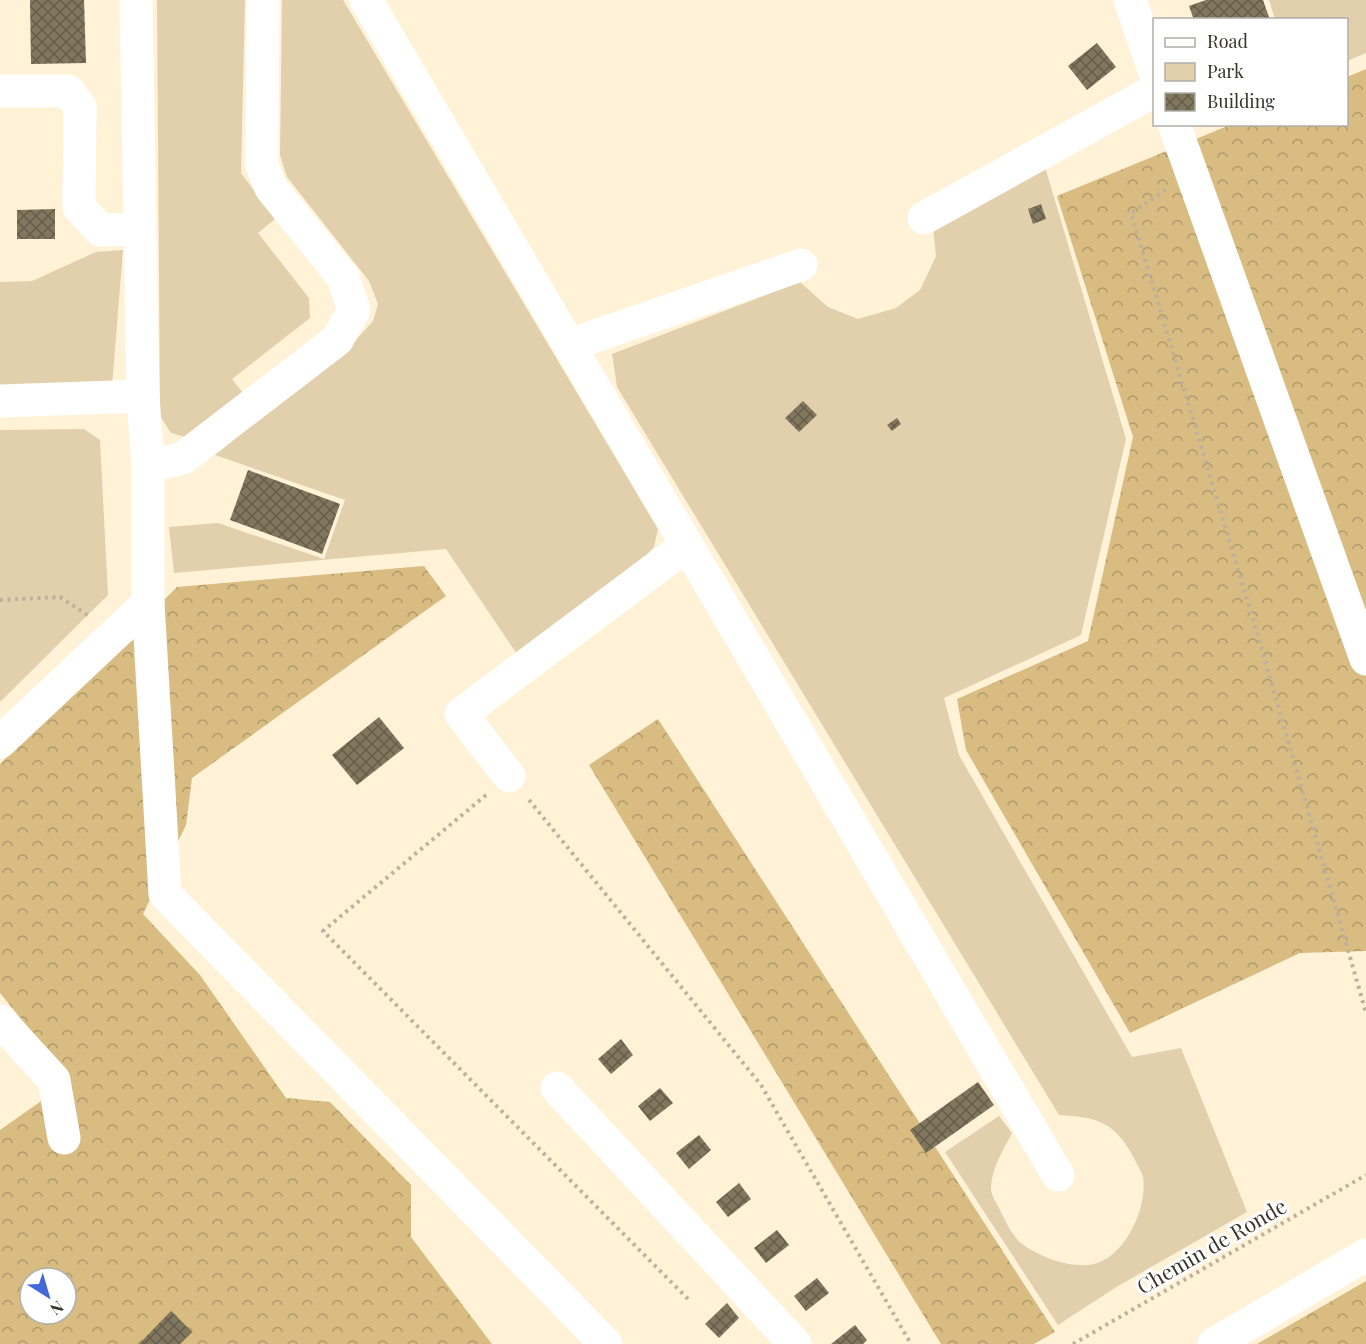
<svg xmlns="http://www.w3.org/2000/svg" width="1366" height="1344" font-family="'Playfair Display',serif">
<style>
.green{fill:#e2d0ac}
.forest{fill:url(#forest-crowns);fill-rule:evenodd}
.building{fill:url(#building-cross-hatch)}
.lines{fill:none;stroke-linecap:round;stroke-linejoin:round}
.path{stroke:#bcb19c;stroke-width:4;stroke-dasharray:3 4.5;stroke-linecap:butt}
.minor{stroke:#fff;stroke-width:33}
.labels{text-anchor:middle;stroke-width:6;stroke-linejoin:round;paint-order:stroke}
.street-label{font-size:21px;fill:#393429;stroke:#fff}
</style>
<defs>
<pattern id="forest-crowns" width="20" height="18" patternUnits="userSpaceOnUse" patternTransform="scale(1.5)"><rect width="20" height="18" fill="#d8bc81"/><path d="M2 6a3 3 0 1 1 6 0M12 15a3 3 0 1 1 6 0" fill="none" stroke="#b09a6a"/></pattern>
<pattern id="building-cross-hatch" width="8" height="8" patternUnits="userSpaceOnUse" patternTransform="scale(1.5)"><rect width="8" height="8" fill="#81765e"/><path d="M0 0l8 8M0 8l8-8" fill="none" stroke="#655c4a"/></pattern>
</defs>
<rect width="100%" height="100%" fill="#fff2d7"/>
<g class="green">
<polygon points="157,0 245,0 241,173 275,219 258,233 309,298 310,318 232,379 243,393 185,437 171,433 160,416"/>
<polygon points="282,0 343,0 658,529 654,547 642,560 517,654 446,549 174,573 169,527 218,523 324,559 345,500 215,455 354,342 373,321 378,304 369,281 287,177 280,155"/>
<polygon points="1269,0 1366,0 1366,53 1347,61 1346,20 1275,19"/>
<path d="M1045 167 1126 439 1081 635 944 698 959 755 1132 1057 1181 1048 1247 1212 1118 1286 1058 1325 945 1152 999 1116 1012 1133C1003 1151 991 1169 991 1189 991 1195 997 1204 1000 1210 1005 1220 1012 1236 1022 1244 1038 1256 1067 1267 1087 1265 1123 1263 1148 1209 1143 1177 1142 1172 1137 1165 1135 1160 1116 1123 1099 1117 1059 1115L617 387 612 354 800 282 828 307 858 319 896 308 920 290 936 256 933 227Z"/>
<polygon points="123,250 112,387 0,388 0,282 32,281 96,252"/>
<polygon points="84,429 100,440 108,595 0,702 0,430"/>
</g>
<g class="forest">
<polygon points="1366,69 1366,951 1300,953 1130,1033 966,750 957,699 1088,641 1133,437 1057,196 1230,125 1346,124 1347,77"/>
<path d="M424 566 446 596 192 778 186 825 143 914 200 975 286 1098 330 1102 411 1185V1237L492 1344H0V1130L71 1080 0 993V764L177 587ZM30 1278H66V1314H30Z"/>
<polygon points="658,719 1055,1332 1034,1344 941,1344 589,765"/>
<polygon points="1366,1281 1366,1344 1257,1344"/>
</g>
<g class="building">
<polygon points="30,0 84,0 86,63 31,64"/>
<polygon points="1206,0 1263,0 1270,20 1194,20 1189,6"/>
<polygon points="1097,43 1116,67 1087,90 1068,66"/>
<polygon points="1041,204 1046,219 1033,224 1028,209"/>
<polygon points="55,209 55,239 17,239 17,210"/>
<polygon points="803,401 817,415 799,432 785,418"/>
<polygon points="897,418 901,424 892,431 887,425"/>
<polygon points="248,470 340,504 322,554 230,520"/>
<polygon points="379,717 404,748 357,785 332,755"/>
<polygon points="621,1039 633,1055 611,1074 598,1059"/>
<polygon points="978,1082 994,1105 926,1153 910,1130"/>
<polygon points="660,1088 673,1103 650,1121 638,1106"/>
<polygon points="699,1135 711,1150 689,1169 676,1153"/>
<polygon points="739,1183 751,1199 728,1217 716,1202"/>
<polygon points="777,1230 789,1245 766,1263 754,1248"/>
<polygon points="817,1278 829,1293 806,1311 794,1296"/>
<polygon points="727,1303 739,1318 719,1338 705,1324"/>
<polygon points="171,1311 192,1332 180,1344 139,1344"/>
<polygon points="855,1325 867,1340 863,1344 831,1344"/>
</g>
<g class="lines">
<g class="path">
<polyline points="1166,190 1131,213 1263,653 1366,1013"/>
<polyline points="0,600 60,597 89,616"/>
<polyline points="486,795 323,931 688,1299"/>
<polyline points="529,800 761,1085 911,1344"/>
<polyline points="1073,1344 1366,1175"/>
</g>
<g class="minor">
<polyline points="136,0 143,396 148,466 148,603 165,894 606,1344"/>
<polyline points="366,0 1058,1175"/>
<polyline points="1130,0 1154,70"/>
<polyline points="0,91 68,91 80,107 79,207 100,230 140,229"/>
<polyline points="1174,124 1366,659"/>
<polyline points="924,218 1154,91"/>
<polyline points="569,345 801,265"/>
<polyline points="0,401 143,396"/>
<polyline points="148,466 183,458 337,340 354,310 343,277 271,188 262,165 263,0"/>
<polyline points="0,742 148,603"/>
<polyline points="509,776 461,714 687,545"/>
<polyline points="0,1021 54,1080 64,1138"/>
<polyline points="557,1088 795,1344"/>
<polyline points="1214,1344 1366,1255"/>
</g>
</g>
<g class="labels">
<g class="street-label">
<text transform="translate(1212 1247) rotate(-30)" y="7">Chemin de Ronde</text>
</g>
</g>
<rect x="1153" y="18" width="195" height="108" fill="#ffffff" stroke="#b0aea9" stroke-width="1.5"/>
<rect x="1165" y="38" width="30" height="9" fill="#ffffff" stroke="#b0aea9" stroke-width="1.5"/>
<text x="1207" y="48" font-size="18" fill="#393429">Road</text>
<rect x="1165" y="63" width="30" height="18" fill="#e2d0ac" stroke="#b0aea9" stroke-width="1.5"/>
<text x="1207" y="78" font-size="18" fill="#393429">Park</text>
<rect x="1165" y="93" width="30" height="18" fill="url(#building-cross-hatch)" stroke="#b0aea9" stroke-width="1.5"/>
<text x="1207" y="108" font-size="18" fill="#393429">Building</text>
<g transform="translate(48 1296) rotate(143)"><circle r="28" fill="#ffffff" stroke="#b0aea9" stroke-width="1.5"/>
<path d="M0-4.5L10 22L0 15L-10 22Z" fill="#4467da"/>
<text y="-9" font-size="16" font-weight="bold" text-anchor="middle" fill="#393429">N</text>
</g>
</svg>
